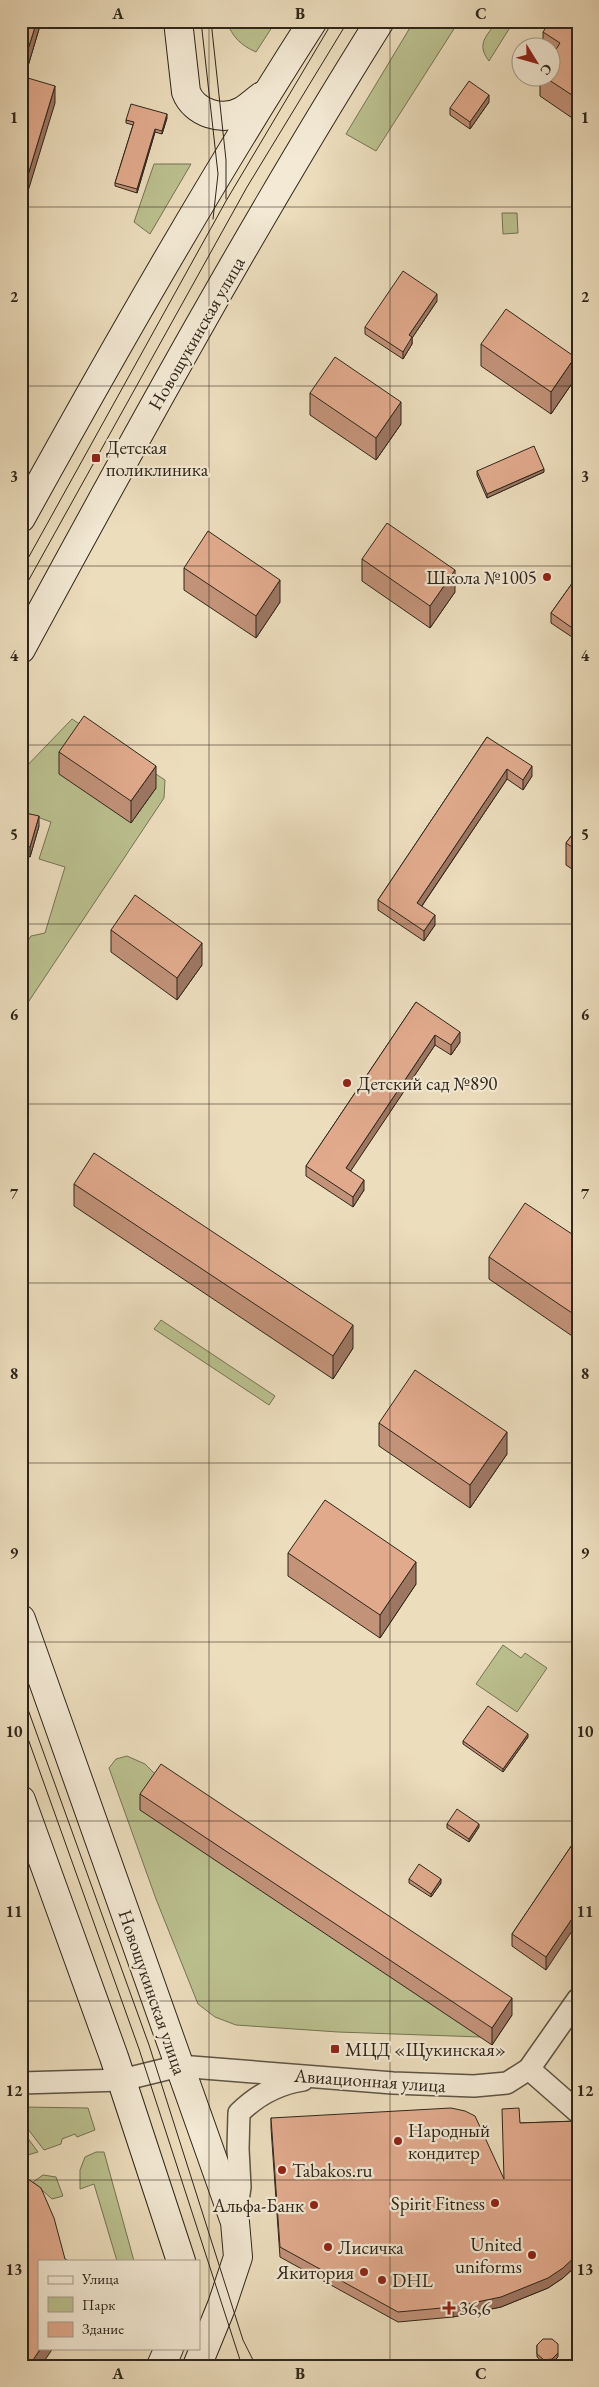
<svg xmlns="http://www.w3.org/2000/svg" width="599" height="2387" font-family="'EB Garamond',serif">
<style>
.green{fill:#bbc08f;stroke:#757355}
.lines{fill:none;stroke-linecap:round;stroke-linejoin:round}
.street-casing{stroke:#5e5444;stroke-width:24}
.secondary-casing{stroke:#2f261b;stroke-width:30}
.street{stroke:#f3e9d4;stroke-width:21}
.secondary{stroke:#f3e9d4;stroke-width:28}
.tram{stroke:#2f261b;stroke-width:1}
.wall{fill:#c29279;stroke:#2f261b}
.shaded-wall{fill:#9e7763;stroke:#2f261b}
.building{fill:#e1aa8d;stroke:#2f261b}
.grid{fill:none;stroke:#2f261b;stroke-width:1;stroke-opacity:0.55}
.poi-dot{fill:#8f2418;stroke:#f3e9d4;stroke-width:2}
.labels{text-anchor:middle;stroke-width:4.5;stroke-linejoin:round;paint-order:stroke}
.street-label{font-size:19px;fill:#2f261b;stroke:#f3e9d4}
.poi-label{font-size:19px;fill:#2f261b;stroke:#f3e9d4;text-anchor:start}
.neatline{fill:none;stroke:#2f261b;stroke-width:2}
.grid-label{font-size:16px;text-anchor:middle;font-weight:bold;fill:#2f261b}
</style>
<rect width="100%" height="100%" fill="#ecddbd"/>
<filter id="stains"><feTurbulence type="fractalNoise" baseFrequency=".004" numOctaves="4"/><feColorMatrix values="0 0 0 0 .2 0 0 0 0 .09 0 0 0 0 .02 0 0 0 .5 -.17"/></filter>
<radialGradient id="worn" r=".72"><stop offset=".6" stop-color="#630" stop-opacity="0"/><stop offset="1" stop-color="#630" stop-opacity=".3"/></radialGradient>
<g class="green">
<path d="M226 21H276L256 52C240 45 233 37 226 21Z"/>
<polygon points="414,21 459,21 376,151 346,134"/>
<path d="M497 21H514L489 61C476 44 486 37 497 21Z"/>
<polygon points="154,164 191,164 150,234 134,222"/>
<polygon points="502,213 517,213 518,233 503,234"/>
<path d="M72 719 165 780 164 798 21 1013C21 987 16 958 31 936L45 933 65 867 39 859 51 822 21 811V772Z"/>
<polygon points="161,1320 275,1396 269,1405 154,1329"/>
<polygon points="503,1645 521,1658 525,1653 547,1668 517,1712 476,1684"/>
<polygon points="127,1756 145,1764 161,1780 481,2037 338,2032 236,2025 215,2017 198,2004 156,1899 109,1768 116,1759"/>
<polygon points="21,2107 88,2108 95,2130 77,2137 75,2134 62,2139 61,2144 44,2150 21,2120"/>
<polygon points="21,2129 38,2152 21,2157"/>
<polygon points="96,2152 104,2152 134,2261 117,2261 94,2184 80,2189 80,2170 85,2157"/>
<polygon points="43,2175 56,2177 63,2196 52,2199 33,2182"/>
</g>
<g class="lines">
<defs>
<g id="street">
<polyline points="529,2069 578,2112"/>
<polyline points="21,2083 122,2080 179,2066 393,2083 474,2086 507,2083 529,2069 578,1999"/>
<path d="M235 2221 240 2187 238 2149 239 2113C257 2095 277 2084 303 2080"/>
</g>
<g id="secondary">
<path d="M178 21 186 92C194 113 222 122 242 111 249 107 255 101 262 96"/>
<path d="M21 518C114 350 209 183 313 21"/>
<path d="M21 649C136 437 252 225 380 21"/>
<polyline points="21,1619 235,2222 238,2257 222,2305 197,2366"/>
<polyline points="21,1800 114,2057 181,2261"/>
<polyline points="161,2366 169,2348"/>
</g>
</defs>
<use href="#street" class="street-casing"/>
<use href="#secondary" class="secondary-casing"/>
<use href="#street" class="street"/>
<use href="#secondary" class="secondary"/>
<g class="tram">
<polyline points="201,21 218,174 213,219"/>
<polyline points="211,21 226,160 226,199"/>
<polyline points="21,571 226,201 333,21"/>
<polyline points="21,594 247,187 348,21"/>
<polyline points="21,1690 149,2045 235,2315 243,2340 256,2366"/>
<polyline points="21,1719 139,2049 242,2366"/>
</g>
</g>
<g class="wall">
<polygon points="21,21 39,21 39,29 28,66 21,64"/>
<polygon points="98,21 115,21 114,26 98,23"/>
<polygon points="578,21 578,122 540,96 540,78 552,78 552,48 543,48 543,32"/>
<polygon points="489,102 470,129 450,115 450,108"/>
<polygon points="167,118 162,134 155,132 137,193 115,186 115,183 133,125 126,123 126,120"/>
<polygon points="437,301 412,338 412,344 403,359 365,334 365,327"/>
<polygon points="481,344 575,379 551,414 481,366"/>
<polygon points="310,393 401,424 376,460 310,415"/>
<polygon points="477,471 544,472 487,498 477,475"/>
<polygon points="362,559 455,592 430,628 362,581"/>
<polygon points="184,568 280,602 256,638 184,590"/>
<polygon points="578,575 578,641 551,623 551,613"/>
<polygon points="487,737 532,776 523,790 507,779 422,906 435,925 424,941 378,910 378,900"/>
<polygon points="59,752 156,788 131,823 59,774"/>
<polygon points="21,812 39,826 30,857 22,855 21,856"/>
<polygon points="578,827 578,873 566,865 566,843"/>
<polygon points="111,930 202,965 177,1000 111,952"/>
<polygon points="416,1002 460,1042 451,1055 435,1045 350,1171 364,1190 353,1207 306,1176 306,1166"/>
<polygon points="74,1184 353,1348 333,1379 74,1206"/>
<polygon points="578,1238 578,1340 489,1279 489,1257"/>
<polygon points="379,1423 507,1454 470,1508 379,1446"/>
<polygon points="288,1553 416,1584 380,1638 288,1576"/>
<polygon points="528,1737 503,1772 463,1744 463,1741"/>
<polygon points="140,1794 512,2015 492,2045 140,1810"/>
<polygon points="447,1824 479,1827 469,1842 447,1828"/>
<polygon points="578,1836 546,1970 512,1946 512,1934"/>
<polygon points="409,1879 441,1883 431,1897 409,1883"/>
<polygon points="271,2118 504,2179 520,2123 578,2121 578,2264 563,2278 548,2288 501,2307 453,2317 398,2322 280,2257 271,2128"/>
<polygon points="537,2345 558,2357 552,2363 544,2363 537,2357"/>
</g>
<g class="shaded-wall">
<polygon points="37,21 39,21 39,29 28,66 28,49"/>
<polygon points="55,86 55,103 21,214 21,198"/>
<polygon points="489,95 489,102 470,129 470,122"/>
<polygon points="167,114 167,118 162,134 162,131"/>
<polygon points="155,129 155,132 137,193 137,189"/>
<polygon points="437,294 437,301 412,338 412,344 403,359 403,352 409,335"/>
<polygon points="575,357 575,379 551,414 551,392"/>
<polygon points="401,402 401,424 376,460 376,438"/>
<polygon points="544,469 544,472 487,498 487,494"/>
<polygon points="455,570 455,592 430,628 430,606"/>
<polygon points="280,580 280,602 256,638 256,616"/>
<polygon points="156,766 156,788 131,823 131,801"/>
<polygon points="532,766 532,776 523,790 523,780"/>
<polygon points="507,769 507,779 417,913 417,903"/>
<polygon points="39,816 39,826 30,857 30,847"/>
<polygon points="435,915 435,925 424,941 424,931"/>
<polygon points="202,943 202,965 177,1000 177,978"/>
<polygon points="460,1032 460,1042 451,1055 451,1045"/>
<polygon points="435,1035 435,1045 346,1178 346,1168"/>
<polygon points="364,1180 364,1190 353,1207 353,1197"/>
<polygon points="353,1325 353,1348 333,1379 333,1356"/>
<polygon points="507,1432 507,1454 470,1508 470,1485"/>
<polygon points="416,1562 416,1584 380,1638 380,1615"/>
<polygon points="528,1734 528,1737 503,1772 503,1769"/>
<polygon points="479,1824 479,1827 469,1842 469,1839"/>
<polygon points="441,1879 441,1883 431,1897 431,1894"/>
<polygon points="578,1910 578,1922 546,1970 546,1957"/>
<polygon points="512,1998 512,2015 492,2045 492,2028"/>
<polygon points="578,2254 578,2264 563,2278 548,2288 501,2307 453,2317 453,2307"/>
<polygon points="41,2348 53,2348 41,2366 29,2366"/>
<polygon points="558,2353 558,2357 552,2363 552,2359"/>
</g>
<g class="building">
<polygon points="21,21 37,21 28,49 21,47"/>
<polygon points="550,21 578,21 578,99 546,78 552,78 552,56 560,43 543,32"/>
<polygon points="21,76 55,86 21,198"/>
<polygon points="469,81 489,95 470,122 450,108"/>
<polygon points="131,104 167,114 162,131 155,129 137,189 115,183 134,122 126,120"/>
<polygon points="403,271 437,294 409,335 412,337 403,352 365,327"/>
<polygon points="506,309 575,357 551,392 481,344"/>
<polygon points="335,357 401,402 376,438 310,393"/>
<polygon points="534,446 544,469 487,494 477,471"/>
<polygon points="387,523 455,570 430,606 362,559"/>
<polygon points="208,531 280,580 256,616 184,568"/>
<polygon points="578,575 578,632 551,613"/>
<polygon points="84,716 156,766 131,801 59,752"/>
<polygon points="487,737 532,766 523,780 507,769 417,903 435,915 424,931 378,900"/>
<polygon points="21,812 39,816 30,847 22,845 21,846"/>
<polygon points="578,827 578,851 566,843"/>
<polygon points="135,895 202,943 177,978 111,930"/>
<polygon points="416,1002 460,1032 451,1045 435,1035 346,1168 364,1180 353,1197 306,1166"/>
<polygon points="94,1153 353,1325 333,1356 74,1184"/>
<polygon points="525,1203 578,1238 578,1317 489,1257"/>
<polygon points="415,1370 507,1432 470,1485 379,1423"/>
<polygon points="325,1500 416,1562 380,1615 288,1553"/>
<polygon points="488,1706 528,1734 503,1769 463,1741"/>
<polygon points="161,1764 512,1998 492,2028 140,1794"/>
<polygon points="457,1809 479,1824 469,1839 447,1824"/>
<polygon points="578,1836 578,1910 546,1957 512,1934"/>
<polygon points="419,1864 441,1879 431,1894 409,1879"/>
<polygon points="451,2108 465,2111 475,2116 504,2179 502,2109 519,2108 520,2123 578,2121 578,2254 563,2268 548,2278 501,2297 453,2307 398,2312 280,2247 271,2118"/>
<polygon points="21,2174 41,2188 54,2218 65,2259 69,2261 39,2261 39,2348 41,2348 29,2366 21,2366"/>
<polygon points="543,2339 552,2339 558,2344 558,2353 552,2359 544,2360 537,2354 537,2345"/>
</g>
<path class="grid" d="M209 21V2366M390 21V2366M21 207H578M21 386H578M21 566H578M21 745H578M21 924H578M21 1104H578M21 1283H578M21 1463H578M21 1642H578M21 1821H578M21 2001H578M21 2180H578"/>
<g class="poi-dot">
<rect x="91" y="453" width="10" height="10" rx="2.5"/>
<circle cx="547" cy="577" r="5"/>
<circle cx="347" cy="1083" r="5"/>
<rect x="330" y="2044" width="10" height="10" rx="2.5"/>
<circle cx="398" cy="2141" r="5"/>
<circle cx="282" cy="2170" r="5"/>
<circle cx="495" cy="2203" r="5"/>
<circle cx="314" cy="2205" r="5"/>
<circle cx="328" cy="2247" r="5"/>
<circle cx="532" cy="2255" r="5"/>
<circle cx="364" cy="2272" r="5"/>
<circle cx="382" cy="2280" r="5"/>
<path d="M446.5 2300.5h5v5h5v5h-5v5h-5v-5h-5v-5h5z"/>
</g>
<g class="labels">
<g class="street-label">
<text transform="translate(196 333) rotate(-60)" y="7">Новощукинская улица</text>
<text transform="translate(153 1992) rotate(71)" y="7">Новощукинская улица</text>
<text transform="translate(370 2080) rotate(4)" y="7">Авиационная улица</text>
</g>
<g class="poi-label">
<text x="106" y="454">Детская<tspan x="106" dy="22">поликлиника</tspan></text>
<text x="537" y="584" text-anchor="end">Школа №1005</text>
<text x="357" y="1090">Детский сад №890</text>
<text x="345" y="2056">МЦД «Щукинская»</text>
<text x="408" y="2137">Народный<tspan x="408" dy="22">кондитер</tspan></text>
<text x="292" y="2177">Tabakos.ru</text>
<text x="485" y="2210" text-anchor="end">Spirit Fitness</text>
<text x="304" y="2212" text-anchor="end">Альфа-Банк</text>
<text x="522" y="2251" text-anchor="end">United<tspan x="522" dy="22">uniforms</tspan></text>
<text x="338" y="2254">Лисичка</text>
<text x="354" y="2279" text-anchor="end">Якитория</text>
<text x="392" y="2287">DHL</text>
<text x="459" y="2315">36,6</text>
</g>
</g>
<rect width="599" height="2387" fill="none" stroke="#ecddbd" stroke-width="55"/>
<rect x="38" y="2260" width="162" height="90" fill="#f3e9d4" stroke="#a59b8a"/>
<rect x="48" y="2276" width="25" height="8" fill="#f3e9d4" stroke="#a59b8a"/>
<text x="82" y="2284" font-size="15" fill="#2f261b">Улица</text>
<rect x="48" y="2297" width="25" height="15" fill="#bbc08f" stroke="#a59b8a"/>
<text x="82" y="2310" font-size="15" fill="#2f261b">Парк</text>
<rect x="48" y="2322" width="25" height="15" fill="#e1aa8d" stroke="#a59b8a"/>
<text x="82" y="2334" font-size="15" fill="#2f261b">Здание</text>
<g transform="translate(536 62) rotate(127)"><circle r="24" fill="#f3e9d4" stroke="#a59b8a"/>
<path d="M0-4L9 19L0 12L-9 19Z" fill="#8f2418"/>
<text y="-8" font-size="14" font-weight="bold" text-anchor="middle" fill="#2f261b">С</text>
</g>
<rect x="28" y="28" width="544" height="2332" class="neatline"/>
<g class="grid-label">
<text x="118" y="19">A</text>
<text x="300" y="19">B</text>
<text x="481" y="19">C</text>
<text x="14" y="123">1</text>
<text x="585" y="123">1</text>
<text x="14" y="302">2</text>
<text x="585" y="302">2</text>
<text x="14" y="482">3</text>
<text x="585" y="482">3</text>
<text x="14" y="661">4</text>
<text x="585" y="661">4</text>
<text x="14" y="840">5</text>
<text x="585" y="840">5</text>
<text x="14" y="1020">6</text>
<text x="585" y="1020">6</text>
<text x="14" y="1199">7</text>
<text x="585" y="1199">7</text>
<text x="14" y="1379">8</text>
<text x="585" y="1379">8</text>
<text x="14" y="1558">9</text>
<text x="585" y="1558">9</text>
<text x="14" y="1737">10</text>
<text x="585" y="1737">10</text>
<text x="14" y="1917">11</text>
<text x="585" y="1917">11</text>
<text x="14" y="2096">12</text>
<text x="585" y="2096">12</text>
<text x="14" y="2275">13</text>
<text x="585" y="2275">13</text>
<text x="118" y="2379">A</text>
<text x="300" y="2379">B</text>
<text x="481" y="2379">C</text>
</g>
<rect width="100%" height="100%" filter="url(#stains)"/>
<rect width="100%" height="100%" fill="url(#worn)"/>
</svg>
